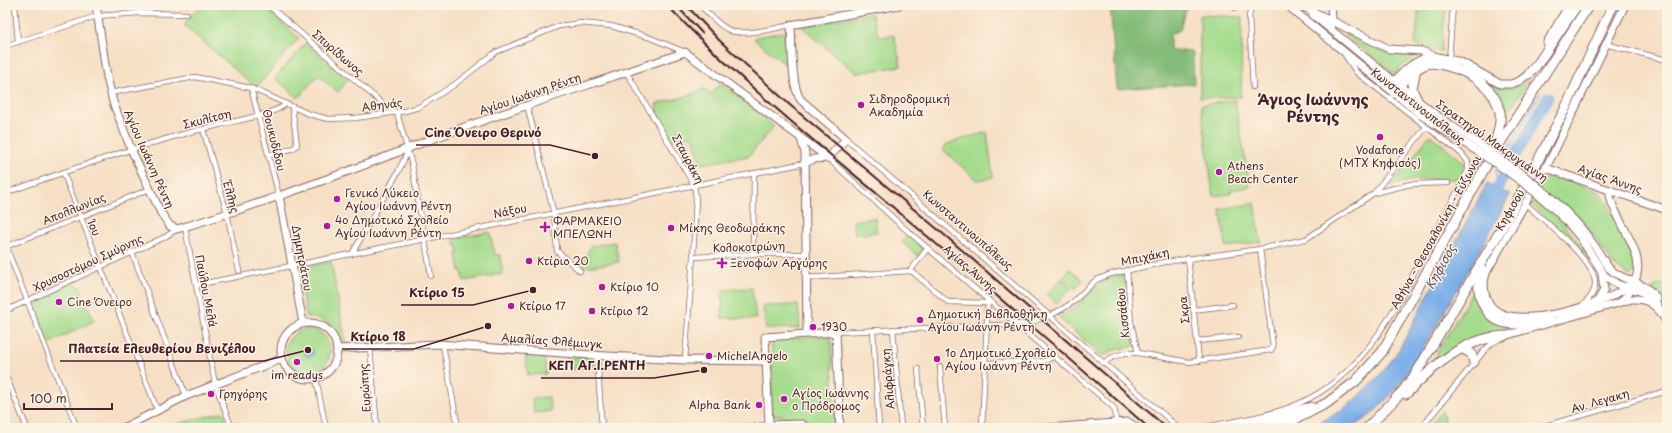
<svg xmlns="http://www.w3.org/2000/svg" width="1672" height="433" font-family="'Playpen Sans',sans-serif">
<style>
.green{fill:#a4db8c;stroke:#777d5c}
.forest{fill:#83bb78;stroke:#666d52}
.water{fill:#7dafe9;stroke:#64678a}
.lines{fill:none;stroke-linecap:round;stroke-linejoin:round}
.stream{stroke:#7dafe9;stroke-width:2}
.river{stroke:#7dafe9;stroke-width:11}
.street-casing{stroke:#866261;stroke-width:6}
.secondary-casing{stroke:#866261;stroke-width:9}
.highway-casing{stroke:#866261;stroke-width:11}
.street{stroke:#fff;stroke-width:4.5}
.secondary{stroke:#fff;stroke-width:7}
.highway{stroke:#fff;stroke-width:9}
.rail{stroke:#4a1f2b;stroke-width:2}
.secondary-bridge-casing{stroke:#866261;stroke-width:9;stroke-linecap:butt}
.secondary-bridge{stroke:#fff;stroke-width:7}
.poi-dot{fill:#b5179e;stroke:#fcf5e5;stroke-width:1.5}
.labels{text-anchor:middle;stroke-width:3;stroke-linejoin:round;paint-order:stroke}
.street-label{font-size:11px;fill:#4a1f2b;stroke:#fcf5e5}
.poi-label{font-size:11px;fill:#4a1f2b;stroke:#fcf5e5;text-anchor:start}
.water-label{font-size:12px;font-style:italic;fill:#5c516e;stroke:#fcf5e5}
.district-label{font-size:15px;font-weight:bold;fill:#4a1f2b;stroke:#fcf5e5}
.leader{fill:none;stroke:#4a1f2b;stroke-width:1.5}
.callout-dot{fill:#4a1f2b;stroke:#fcf5e5;stroke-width:1.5}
.callout-label{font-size:12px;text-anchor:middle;font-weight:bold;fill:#4a1f2b;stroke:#fcf5e5;stroke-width:3;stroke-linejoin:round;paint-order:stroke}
</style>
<rect width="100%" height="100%" fill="#fcf5e5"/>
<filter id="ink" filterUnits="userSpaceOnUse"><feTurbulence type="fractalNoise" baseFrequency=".025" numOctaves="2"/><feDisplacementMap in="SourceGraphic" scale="8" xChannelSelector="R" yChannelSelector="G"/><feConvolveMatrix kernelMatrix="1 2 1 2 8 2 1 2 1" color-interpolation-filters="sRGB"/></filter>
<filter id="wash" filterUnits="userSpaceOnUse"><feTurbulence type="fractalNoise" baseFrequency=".012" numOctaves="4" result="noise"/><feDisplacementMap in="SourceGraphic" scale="16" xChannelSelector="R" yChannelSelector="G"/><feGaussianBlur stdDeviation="0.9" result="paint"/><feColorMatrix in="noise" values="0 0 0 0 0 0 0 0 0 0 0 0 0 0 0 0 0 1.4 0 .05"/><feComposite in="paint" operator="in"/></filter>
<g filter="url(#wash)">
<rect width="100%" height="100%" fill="#f6dfc4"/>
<g class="green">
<polygon points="201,5 261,5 299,38 256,88 184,25"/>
<polygon points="1419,5 1446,5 1441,52 1415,45"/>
<polygon points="871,13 879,37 894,35 901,66 856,73 802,27"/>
<polygon points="1200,15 1242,17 1241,97 1200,98"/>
<polygon points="784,32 785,33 786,65 754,39 756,37"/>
<polygon points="1345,33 1385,52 1401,55 1418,55 1401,67 1395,74 1345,35"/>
<polygon points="306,43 348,80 338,92 318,75 298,98 275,78"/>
<path d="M1529 80 1504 119 1489 84C1508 87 1510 92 1529 80Z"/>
<polygon points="721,83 774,126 749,156 701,164 693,136 671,140 660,121 656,104 684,97 704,89 711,94"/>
<polygon points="1235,100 1250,187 1231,190 1231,194 1213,196 1201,105"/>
<polygon points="987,132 993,178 977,180 942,149 949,143"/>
<path d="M1430 135 1465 163 1466 171 1461 179C1437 179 1413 177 1390 186Z"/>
<path d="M1552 175 1599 192C1609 204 1632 248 1634 263 1635 267 1634 271 1632 275H1627L1613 264 1589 229 1578 215 1565 226 1581 246 1591 261 1533 206C1529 198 1543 177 1552 175Z"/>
<polygon points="1255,203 1261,242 1226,247 1220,209"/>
<polygon points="875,218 877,232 855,235 853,221"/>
<polygon points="490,232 495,255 500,255 503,274 464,281 462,271 460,271 457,253 459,253 457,245 455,245 454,238"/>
<polygon points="909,234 925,247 918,256 902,242"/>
<polygon points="615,242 619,262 587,267 582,264 591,246"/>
<path d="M331 262 346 344H342C337 327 324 318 307 317L296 269Z"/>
<polygon points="1070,269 1083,280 1076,289 1062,278"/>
<polygon points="1125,274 1134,345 1132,347 1113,350 1103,356 1059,318 1072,309 1093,290 1110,277"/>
<polygon points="1061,279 1071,288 1057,304 1047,295"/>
<polygon points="71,282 80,287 94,321 48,344 31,301"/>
<polygon points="1667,283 1667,316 1659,299 1652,289 1655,286"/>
<polygon points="752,288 756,319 722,318 723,290"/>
<polygon points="1474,289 1481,306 1517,329 1435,361 1434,359"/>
<polygon points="798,305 800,328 766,329 763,306"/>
<circle cx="308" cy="351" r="22"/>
<polygon points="828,336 831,340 835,428 810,428 809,421 803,418 772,415 772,344 778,339"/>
<polygon points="525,354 544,355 546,374 528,375"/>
<polygon points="592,357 593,366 569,370 567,358"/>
<polygon points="549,397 551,411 534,413 532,399"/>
<polygon points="1442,411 1446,428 1428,428"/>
<polygon points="223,412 229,428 179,428 177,424"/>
</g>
<polygon class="forest" points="1110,5 1178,5 1186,7 1180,30 1170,34 1170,50 1193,52 1194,84 1117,89"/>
<g class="water">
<path d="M1487 183 1510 195 1474 261 1412 367 1390 396 1372 414 1351 428H1306C1346 414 1377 383 1400 348Z"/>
<circle cx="309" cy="352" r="4.5"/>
</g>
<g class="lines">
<g class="stream">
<polyline points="1503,159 1540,93"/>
<polyline points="1497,188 1496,171 1498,168"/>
</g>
<polyline class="river" points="1490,201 1548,97"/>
</g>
</g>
<g filter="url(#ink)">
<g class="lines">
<defs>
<g id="street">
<polyline points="15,5 18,42"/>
<polyline points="139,5 140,13"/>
<polyline points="268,5 383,104 397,113"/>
<path d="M700 5C709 14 719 26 731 31 745 36 776 28 791 25"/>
<polyline points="1252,5 1249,16 1253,87"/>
<polyline points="1235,8 1236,5"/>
<polyline points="1605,44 1667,60"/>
<polyline points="5,46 97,16 140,13 187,14"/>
<polyline points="1449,59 1453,5"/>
<polyline points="627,73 694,185 696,198 693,257 685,360"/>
<polyline points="251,88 279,196"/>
<polyline points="110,93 195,77 251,88 309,114 328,119 355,118 405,111 419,107 454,85 496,52 559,26 581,23 611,26 648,37 685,52"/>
<polyline points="527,105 554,214 557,251 580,271"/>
<polyline points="397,113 412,165 431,276"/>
<polyline points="203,129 227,213 239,271"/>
<polyline points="846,139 1179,428"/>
<polyline points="269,155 294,148 297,145 292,107"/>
<polyline points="828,158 903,227 1112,406 1115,411 1116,423"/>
<polyline points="63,172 157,409"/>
<path d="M5 193C76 168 146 142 219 125 233 121 278 114 285 104"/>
<polyline points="1374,193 1411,184 1448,183"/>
<path d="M1526 204C1543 220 1594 260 1595 282 1596 292 1589 300 1582 306"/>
<polyline points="185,227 215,384 232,428"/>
<polyline points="5,244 77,428"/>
<polyline points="5,247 150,189"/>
<polyline points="132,252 186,396"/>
<polyline points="352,254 398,172 409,149"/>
<polyline points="753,254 754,173"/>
<polyline points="693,257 753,254 806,254"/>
<polyline points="1188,258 1199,361"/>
<polyline points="1127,270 1131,322 1138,353"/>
<polyline points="910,271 914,273 948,302 988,303"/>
<polyline points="806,278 910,271 928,248"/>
<polyline points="196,285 805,163"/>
<polyline points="1193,310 1233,305"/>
<polyline points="5,311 165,237 177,229"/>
<polyline points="893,329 901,428"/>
<polyline points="873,330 879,428"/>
<polyline points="836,332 1026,324 1049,316 1064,308 1073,302 1096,280 1111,274 1165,262 1260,249 1306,239 1374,193 1426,127"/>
<polyline points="1197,341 1238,337"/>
<polyline points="443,345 458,428"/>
<polyline points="370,347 377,428"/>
<polyline points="597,355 602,428"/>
<polyline points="984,363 1045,361 1055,356"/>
<polyline points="1103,363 1113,357 1125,353 1138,353 1189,362 1271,350 1273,347 1260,249"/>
<polyline points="940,367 945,428"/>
<polyline points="918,369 923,428"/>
<polyline points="5,374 27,428"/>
<polyline points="316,379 326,428"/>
<polyline points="725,428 769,425"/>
<polyline points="982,428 988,299"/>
<path d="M1200 428C1233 421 1269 417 1300 403 1365 374 1395 309 1426 250 1440 223 1456 197 1468 170V162L1462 154 1357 73 1345 55"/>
<polyline points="1421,428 1484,351 1491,344 1499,339"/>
<polyline points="1538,428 1667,391"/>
</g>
<g id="secondary">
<path d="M96 5 107 77 113 102 131 149 161 213 170 226 177 229C259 205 340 175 419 144 507 110 597 83 685 52L828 158"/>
<polyline points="1287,5 1421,115"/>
<polyline points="1300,5 1389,49 1422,51 1433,56 1461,62 1500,84 1511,84 1519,81 1529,74 1531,70"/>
<path d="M1625 5 1552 156 1486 273C1483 283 1483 293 1489 303 1506 333 1587 308 1612 296 1620 292 1627 286 1635 281"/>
<polyline points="1313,15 1427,108"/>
<polyline points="1331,25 1332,19 1331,5"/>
<polyline points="1547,42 1569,5"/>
<path d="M1388 88C1401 74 1413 59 1433 56"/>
<polyline points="801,139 805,153 807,334"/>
<path d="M828 158 846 139 801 100C791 88 792 42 791 25L899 5"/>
<polyline points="805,163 814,159 827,158"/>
<polyline points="1546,168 1667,210"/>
<path d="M1610 190C1609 200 1614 208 1618 216 1635 251 1651 269 1621 302"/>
<polyline points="279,196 303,323"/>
<path d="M1573 219C1582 228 1589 238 1596 248 1601 255 1604 263 1610 269 1624 283 1644 279 1657 299"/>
<polyline points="1568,223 1580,237 1605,276 1617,284 1642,292 1650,297 1658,306 1667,324"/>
<polyline points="1597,302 1604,290 1602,274"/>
<circle cx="309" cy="351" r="28"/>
<path d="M1504 336 1632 299C1646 298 1654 304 1662 314"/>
<polyline points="337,349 438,344 606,356 685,360 766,361"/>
<polyline points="123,428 186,396 281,359"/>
<polyline points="806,428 802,424 769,425 765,337 836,332 840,428"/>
<polyline points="1048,428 1128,422 1137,428"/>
</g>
<g id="highway">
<polyline points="1415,73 1412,89 1417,100"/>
<polyline points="1529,74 1539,62 1577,5"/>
<path d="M1394 93C1402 83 1413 69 1426 64 1433 62 1440 64 1447 66 1470 72 1494 86 1500 112 1502 124 1496 137 1494 148"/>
<path d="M1481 269C1474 293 1484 323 1513 324 1525 324 1538 319 1549 316"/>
<polyline points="1463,349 1471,353 1474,362"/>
<path d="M1406 394C1432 367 1464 338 1504 336"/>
<polyline points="1227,428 1276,417 1311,407"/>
<polyline points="1266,428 1294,420 1327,403 1356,381 1382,352 1491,157 1589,5"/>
<polyline points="1367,428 1401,393 1415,375 1484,258 1510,214 1565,109 1613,5"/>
</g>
</defs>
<use href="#street" class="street-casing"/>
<use href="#secondary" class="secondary-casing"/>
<use href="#highway" class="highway-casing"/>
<use href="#street" class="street"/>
<use href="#secondary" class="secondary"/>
<use href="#highway" class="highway"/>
<g class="rail">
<path d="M667 5C737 79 817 143 895 209 981 281 1065 355 1149 428"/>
<polyline points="676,5 702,33"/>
<polyline points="686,5 720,41 791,106 948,238 1167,428"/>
</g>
<defs>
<g id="secondary-bridge">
<path d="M1427 108C1476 145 1531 173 1573 219"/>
<path d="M1421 115C1472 149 1526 178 1568 223"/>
</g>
</defs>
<use href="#secondary-bridge" class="secondary-bridge-casing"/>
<use href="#secondary-bridge" class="secondary-bridge"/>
</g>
</g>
<g class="poi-dot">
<circle cx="861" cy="105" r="4"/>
<circle cx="1380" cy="137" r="4"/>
<circle cx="1219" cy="172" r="4"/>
<circle cx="337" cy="199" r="4"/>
<circle cx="327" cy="226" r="4"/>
<path d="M543 221h4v4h4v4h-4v4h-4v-4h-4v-4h4z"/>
<circle cx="671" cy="228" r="4"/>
<circle cx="529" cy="261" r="4"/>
<path d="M720 257h4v4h4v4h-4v4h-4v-4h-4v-4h4z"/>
<circle cx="602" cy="287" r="4"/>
<circle cx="59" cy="302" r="4"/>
<circle cx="511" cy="306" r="4"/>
<circle cx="592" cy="311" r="4"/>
<circle cx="920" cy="320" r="4"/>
<circle cx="813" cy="327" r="4"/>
<circle cx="709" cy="356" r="4"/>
<circle cx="937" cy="359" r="4"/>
<circle cx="297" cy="362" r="4"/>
<circle cx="211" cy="394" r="4"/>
<circle cx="784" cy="399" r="4"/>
<circle cx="759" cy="405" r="4"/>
</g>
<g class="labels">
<g class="street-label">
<text transform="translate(338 53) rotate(41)" y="4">Σπυρίδωνος</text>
<text transform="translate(530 94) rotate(-19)" y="4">Αγίου Ιωάννη Ρέντη</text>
<text transform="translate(382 105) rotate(-8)" y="4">Αθηνάς</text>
<text transform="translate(1418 106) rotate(38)" y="4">Κωνσταντινουπόλεως</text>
<text transform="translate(207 119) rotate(-14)" y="4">Σκυλίτση</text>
<text transform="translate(274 140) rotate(76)" y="4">Θουκυδίδου</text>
<text transform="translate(1492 141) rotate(35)" y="4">Στρατηγού Μακρυγιάννη</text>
<text transform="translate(149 159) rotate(66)" y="4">Αγίου Ιωάννη Ρέντη</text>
<text transform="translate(688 159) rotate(62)" y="4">Σταυράκη</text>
<text transform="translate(1610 179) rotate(19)" y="4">Αγίας Άννης</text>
<text transform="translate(231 197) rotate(75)" y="4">Έλλης</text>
<text transform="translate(74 209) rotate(-22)" y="4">Απολλωνίας</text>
<text transform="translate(1510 210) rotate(-60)" y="4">Κηφισού</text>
<text transform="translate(510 211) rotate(-11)" y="4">Νάξου</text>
<text transform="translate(94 228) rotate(68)" y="4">Ίου</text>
<text transform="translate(968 230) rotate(41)" y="4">Κωνσταντινουπόλεως</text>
<text transform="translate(1436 232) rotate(-61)" y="4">Αθήνα - Θεσσαλονίκη - Εύζωνοι</text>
<text transform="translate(749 247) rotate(-2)" y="4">Κολοκοτρώνη</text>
<text transform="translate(1145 257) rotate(-12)" y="4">Μπιχάκη</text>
<text transform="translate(302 258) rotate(79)" y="4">Δημητράτου</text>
<text transform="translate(88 263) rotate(-25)" y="4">Χρυσοστόμου Σμύρνης</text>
<text transform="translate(970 269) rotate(41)" y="4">Αγίας Άννης</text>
<text transform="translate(206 291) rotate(79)" y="4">Παύλου Μελά</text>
<text transform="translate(1184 310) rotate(-96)" y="4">Σκρα</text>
<text transform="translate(1123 313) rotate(-96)" y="4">Κισσάβου</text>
<text transform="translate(552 341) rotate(4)" y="4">Αμαλίας Φλέμινγκ</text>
<text transform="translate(888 379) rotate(-95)" y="4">Αλιφράγκη</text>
<text transform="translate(365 388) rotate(-94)" y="4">Ευρώπης</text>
<text transform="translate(1600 401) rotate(-16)" y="4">Αν. Λεγακη</text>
</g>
<g class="poi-label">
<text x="869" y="103">Σιδηροδρομική<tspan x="869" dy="13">Ακαδημία</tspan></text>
<text x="1380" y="154" text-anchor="middle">Vodafone<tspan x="1380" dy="13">(MTX Κηφισός)</tspan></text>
<text x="1227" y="170">Athens<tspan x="1227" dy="13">Beach Center</tspan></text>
<text x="345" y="197">Γενικό Λύκειο<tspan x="345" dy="13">Αγίου Ιωάννη Ρέντη</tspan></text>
<text x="335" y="224">4ο Δημοτικό Σχολείο<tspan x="335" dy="13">Αγίου Ιωάννη Ρέντη</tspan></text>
<text x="553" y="225">ΦΑΡΜΑΚΕΙΟ<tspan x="553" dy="13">ΜΠΕΛΩΝΗ</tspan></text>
<text x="679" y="232">Μίκης Θεοδωράκης</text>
<text x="537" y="265">Κτίριο 20</text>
<text x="730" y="267">Ξενοφών Αργύρης</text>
<text x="610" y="291">Κτίριο 10</text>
<text x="67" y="306">Cine Όνειρο</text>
<text x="519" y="310">Κτίριο 17</text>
<text x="600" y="315">Κτίριο 12</text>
<text x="928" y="318">Δημοτική Βιβλιοθήκη<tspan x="928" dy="13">Αγίου Ιωάννη Ρέντη</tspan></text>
<text x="821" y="331">1930</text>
<text x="945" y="357">1ο Δημοτικό Σχολείο<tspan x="945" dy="13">Αγίου Ιωάννη Ρέντη</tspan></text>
<text x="717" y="360">MichelAngelo</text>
<text x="297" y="379" text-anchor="middle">im readys</text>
<text x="792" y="397">Αγίος Ιωάννης<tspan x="792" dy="13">ο Πρόδρομος</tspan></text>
<text x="219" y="398">Γρηγόρης</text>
<text x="751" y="409" text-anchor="end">Alpha Bank</text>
</g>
<g class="water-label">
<text transform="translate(1441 267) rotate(-61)" y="4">Κηφισός</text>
</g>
<g class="district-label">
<text x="1313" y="105">Άγιος Ιωάννης<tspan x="1313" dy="17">Ρέντης</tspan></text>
</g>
</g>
<path class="leader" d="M595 156L550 145H416M533 290L473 305H401M488 326L414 349H342M308 350L264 361H60M704 370L654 378H541"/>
<g class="callout-dot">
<circle cx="595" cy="156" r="4"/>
<circle cx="533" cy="290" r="4"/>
<circle cx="488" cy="326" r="4"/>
<circle cx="308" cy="350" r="4"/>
<circle cx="704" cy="370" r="4"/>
</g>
<g class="callout-label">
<text x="483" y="137">Cine Όνειρο Θερινό</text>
<text x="437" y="297">Κτίριο 15</text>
<text x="378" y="341">Κτίριο 18</text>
<text x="162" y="353">Πλατεία Ελευθερίου Βενιζέλου</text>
<text x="597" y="370">ΚΕΠ ΑΓ.Ι.ΡΕΝΤΗ</text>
</g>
<rect width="1672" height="433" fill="none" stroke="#fcf5e5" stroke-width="20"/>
<path d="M24 403v6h88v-6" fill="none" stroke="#4a1f2b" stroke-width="2"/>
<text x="30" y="403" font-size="12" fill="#4a1f2b" stroke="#fcf5e5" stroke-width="3" paint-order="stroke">100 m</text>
</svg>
